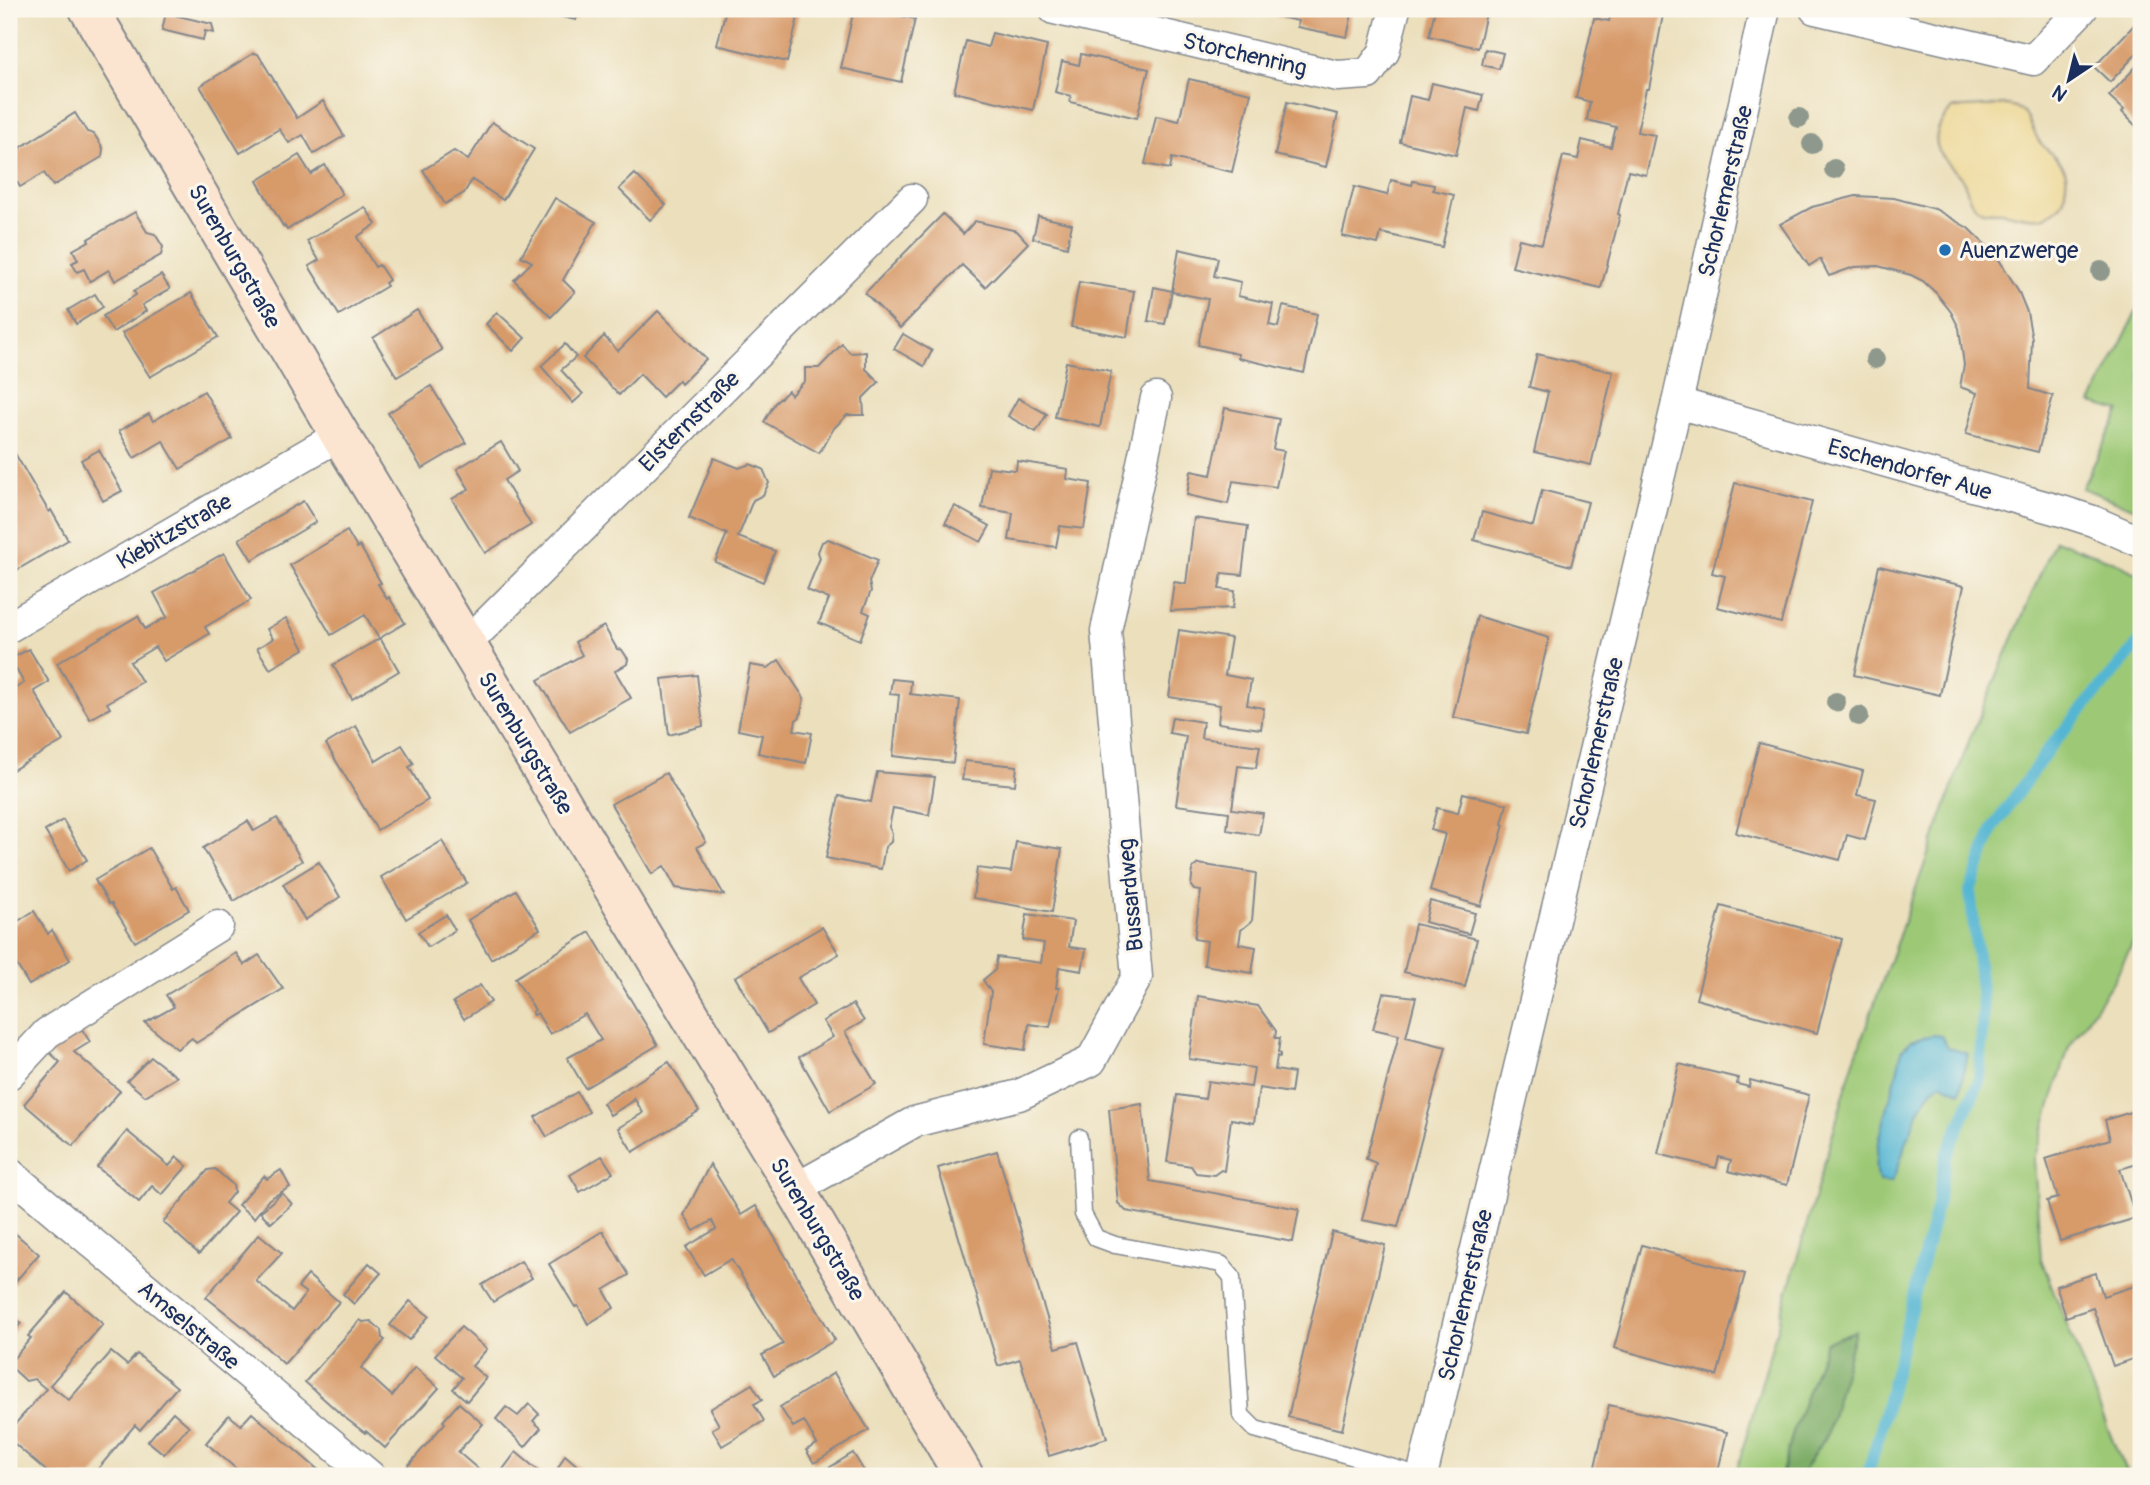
<svg xmlns="http://www.w3.org/2000/svg" width="2150" height="1485" font-family="Pangolin,sans-serif">
<style>
.green{fill:#9dc976;stroke:#5c7c6a;stroke-width:2}
.forest{fill:#7ead67;stroke:#4c6e62;stroke-width:2}
.sand{fill:#eeda9e;stroke:#84847e;stroke-width:2}
.water{fill:#55b6d3;stroke:#387298;stroke-width:2}
.lines{fill:none;stroke-linecap:round;stroke-linejoin:round}
.stream{stroke:#55b6d3;stroke-width:12}
.building{fill:#d79a69}
.lane-casing{stroke:#83878d;stroke-width:19}
.street-casing{stroke:#83878d;stroke-width:33}
.secondary-casing{stroke:#83878d;stroke-width:42}
.lane{stroke:#fff;stroke-width:16}
.street{stroke:#fff;stroke-width:30}
.secondary{stroke:#fce5d0;stroke-width:38}
.tree{fill:#8e988c}
.poi-dot{fill:#1f6fb2;stroke:#fbf7ec;stroke-width:2.5}
.labels{text-anchor:middle;stroke-width:6;stroke-linejoin:round;paint-order:stroke}
.street-label{font-size:23px;fill:#1b2f5e;stroke:#fbf7ec}
.poi-label{font-size:23px;fill:#1b2f5e;stroke:#fbf7ec;text-anchor:start}
</style>
<rect width="100%" height="100%" fill="#fbf7ec"/>
<filter id="ink" filterUnits="userSpaceOnUse"><feTurbulence type="fractalNoise" baseFrequency=".0143" numOctaves="2"/><feDisplacementMap in="SourceGraphic" scale="14" xChannelSelector="R" yChannelSelector="G"/><feConvolveMatrix kernelMatrix="1 2 1 2 8 2 1 2 1" color-interpolation-filters="sRGB"/></filter>
<filter id="wash" filterUnits="userSpaceOnUse"><feTurbulence type="fractalNoise" baseFrequency=".00686" numOctaves="4" result="noise"/><feDisplacementMap in="SourceGraphic" scale="28" xChannelSelector="R" yChannelSelector="G"/><feGaussianBlur stdDeviation="1.57" result="paint"/><feColorMatrix in="noise" values="0 0 0 0 0 0 0 0 0 0 0 0 0 0 0 0 0 1.4 0 .05"/><feComposite in="paint" operator="in"/></filter>
<g filter="url(#wash)">
<rect width="100%" height="100%" fill="#ebdfbc"/>
<g class="green">
<polygon points="2141,303 2141,511 2082,488 2120,411 2091,403"/>
<polygon points="2055,540 2115,562 2141,576 2141,927 2114,980 2069,1047 2034,1159 2041,1259 2120,1459 2130,1476 1735,1476 1852,1066 1970,738"/>
</g>
<polygon class="forest" points="1855,1331 1828,1432 1800,1476 1781,1476 1793,1432 1826,1342"/>
<path class="sand" d="M2006 105C2028 106 2029 125 2039 141 2047 152 2064 161 2066 174 2067 178 2066 185 2065 190 2065 197 2063 204 2057 209 2040 224 2020 215 2001 212 1991 211 1984 214 1976 207 1966 199 1969 188 1962 179 1948 161 1928 151 1940 125 1943 119 1947 113 1953 109 1959 106 1994 106 2006 105Z"/>
<path class="water" d="M1932 1035 1941 1036 1948 1047 1968 1054 1960 1092 1940 1083C1911 1107 1908 1151 1891 1182L1879 1181C1868 1151 1898 1085 1901 1051L1911 1041Z"/>
<g class="lines">
<polyline class="stream" points="1867,1476 1881,1428 1937,1205 1946,1156 1979,1081 1983,1009 1970,891 1993,828 2050,747 2141,641"/>
</g>
<g id="blocks">
<g class="building">
<polygon points="554,9 579,9 576,20 553,15"/>
<polygon points="726,9 800,9 787,62 717,45"/>
<polygon points="854,9 866,9 915,19 901,82 841,68"/>
<polygon points="1277,9 1353,9 1347,37 1297,27 1298,21 1275,16"/>
<polygon points="1435,9 1487,9 1478,48 1429,36"/>
<polygon points="1612,9 1636,9 1663,15 1649,89 1646,89 1637,132 1655,135 1646,175 1628,171 1618,214 1620,215 1601,288 1512,267 1519,239 1542,244 1563,156 1578,159 1582,140 1611,147 1616,127 1587,120 1590,102 1576,98 1594,18 1609,21"/>
<polygon points="166,13 212,24 214,33 205,31 203,40 162,30"/>
<polygon points="2136,23 2141,29 2141,49 2110,82 2094,67"/>
<polygon points="992,33 1047,46 1033,110 954,92 966,41 988,47"/>
<polygon points="1485,49 1503,53 1499,69 1482,65"/>
<polygon points="254,53 258,54 297,118 323,101 344,136 314,154 303,135 289,143 279,129 240,153 200,86"/>
<polygon points="1081,54 1149,69 1137,118 1070,102 1071,96 1055,92 1062,61 1079,65"/>
<polygon points="2141,61 2141,131 2122,112 2124,110 2109,96"/>
<polygon points="1189,79 1251,93 1232,172 1172,158 1170,169 1145,164 1156,116 1179,121"/>
<polygon points="1432,83 1483,95 1479,111 1467,108 1456,155 1400,142 1410,96 1428,100"/>
<polygon points="1287,102 1338,114 1326,167 1275,155"/>
<polygon points="75,113 87,132 94,134 103,148 102,157 53,186 44,173 20,187 9,168 9,155"/>
<polygon points="492,122 534,149 503,200 472,180 464,193 445,204 423,170 454,151 468,160"/>
<polygon points="299,155 311,174 325,165 342,194 287,230 284,225 283,226 257,181"/>
<polygon points="635,174 666,205 650,220 619,189"/>
<polygon points="1391,180 1412,185 1413,181 1434,185 1433,190 1454,195 1442,247 1381,233 1378,244 1342,236 1354,187 1387,195"/>
<polygon points="1856,196 1894,198 1935,209 1968,228 1996,255 2018,290 2027,312 2032,339 2030,389 2053,396 2038,452 1966,434 1977,393 1960,387 1964,365 1959,328 1951,312 1936,293 1923,281 1911,275 1878,266 1854,267 1829,276 1820,259 1809,266 1780,224 1812,207"/>
<polygon points="555,198 596,222 563,280 575,292 551,317 514,280 532,262 521,256"/>
<polygon points="365,207 376,224 357,237 375,267 379,265 389,280 385,283 387,286 339,315 309,266 319,260 307,241"/>
<polygon points="135,212 147,232 155,234 163,247 161,255 115,281 109,270 90,281 84,269 77,272 72,263 78,260 73,250 89,241 88,239"/>
<polygon points="943,214 963,234 975,221 1017,231 1028,243 985,287 962,265 900,328 865,293"/>
<polygon points="1038,216 1072,224 1067,247 1033,238"/>
<polygon points="1179,249 1218,258 1214,276 1241,282 1238,296 1273,304 1269,325 1278,327 1283,306 1317,314 1304,373 1238,358 1238,354 1198,345 1208,299 1172,292"/>
<polygon points="161,275 170,289 142,305 146,311 113,332 103,316 136,295 134,291"/>
<polygon points="1079,282 1134,291 1127,337 1071,327"/>
<polygon points="1154,287 1172,291 1165,324 1148,321"/>
<polygon points="191,293 218,337 150,377 122,333"/>
<polygon points="95,294 103,307 76,324 68,310"/>
<polygon points="417,310 442,350 397,377 373,338"/>
<polygon points="658,311 706,359 681,384 679,380 662,397 640,374 619,395 583,358 604,336 618,351"/>
<polygon points="497,312 525,338 513,351 486,324"/>
<polygon points="903,334 932,351 924,366 894,349"/>
<polygon points="565,344 576,357 561,370 583,394 573,403 541,366"/>
<polygon points="842,344 850,353 866,352 866,369 879,382 863,398 864,415 847,415 834,428 819,453 764,422 775,403 788,391 791,395 805,381 805,368 819,368"/>
<polygon points="1537,354 1613,372 1591,465 1534,452 1548,392 1529,387"/>
<polygon points="1066,362 1111,371 1100,427 1055,417"/>
<polygon points="431,386 466,443 422,469 388,413"/>
<polygon points="204,391 232,439 180,469 163,441 134,458 119,431 149,414 153,421"/>
<polygon points="1018,398 1047,414 1036,432 1008,416"/>
<polygon points="1225,408 1279,419 1273,449 1284,451 1276,487 1233,481 1228,504 1187,495 1191,471 1211,475"/>
<polygon points="501,442 518,471 504,480 531,525 485,553 452,499 469,489 457,469"/>
<polygon points="13,450 49,512 51,510 68,540 10,574 9,453"/>
<polygon points="99,450 122,491 103,501 81,460"/>
<polygon points="714,458 739,468 750,464 763,469 769,483 763,495 753,500 738,537 775,551 763,582 715,562 727,534 689,518"/>
<polygon points="1017,461 1068,469 1067,479 1091,483 1084,529 1060,526 1056,547 1009,540 1013,513 982,508 989,467 1014,470 1016,470"/>
<polygon points="1735,483 1812,502 1781,623 1717,607 1725,576 1712,573"/>
<polygon points="1542,490 1588,502 1571,566 1474,540 1482,512 1533,526"/>
<polygon points="303,501 316,522 252,560 239,539"/>
<polygon points="955,506 990,526 981,542 945,523"/>
<polygon points="1194,518 1248,526 1242,575 1222,573 1219,589 1235,591 1233,608 1170,611 1174,582 1186,584"/>
<polygon points="347,531 357,548 360,546 381,583 378,584 387,599 389,597 405,623 380,638 399,671 352,699 333,665 379,639 365,615 331,635 290,565"/>
<polygon points="828,539 878,560 869,582 871,591 863,611 870,614 860,640 819,623 829,599 807,590 820,558 818,552 822,542"/>
<polygon points="224,553 251,600 205,627 209,634 164,661 155,647 130,662 142,682 107,703 110,708 90,719 57,663 138,616 145,629 167,617 154,593"/>
<polygon points="1879,566 1964,586 1940,695 1854,675"/>
<polygon points="1477,616 1549,638 1526,734 1453,717"/>
<polygon points="286,618 304,649 270,669 257,648 273,639 267,629"/>
<polygon points="604,626 617,649 622,650 628,659 627,664 615,671 631,698 570,732 538,680 582,655 575,642"/>
<polygon points="1179,630 1231,638 1225,675 1251,680 1247,705 1264,708 1261,729 1218,723 1220,705 1169,697"/>
<polygon points="29,649 49,682 34,691 63,741 9,772 9,692 24,683 10,659"/>
<polygon points="779,660 804,698 800,717 796,720 794,730 812,733 806,763 758,753 762,735 738,730 750,665 768,668"/>
<polygon points="697,675 703,726 669,735 662,679"/>
<polygon points="892,679 911,681 910,694 960,700 953,763 893,756 899,695 890,694"/>
<polygon points="1172,717 1203,722 1201,738 1260,746 1256,768 1238,766 1232,809 1263,813 1259,835 1227,830 1229,812 1176,805 1186,736 1169,733"/>
<polygon points="356,726 376,761 402,745 414,764 409,767 428,800 377,830 326,744"/>
<polygon points="1759,743 1863,771 1857,795 1876,799 1865,840 1847,835 1840,860 1736,833"/>
<polygon points="965,761 1017,766 1015,785 962,780"/>
<polygon points="877,772 935,777 929,815 893,808 889,827 892,833 891,842 885,847 881,869 826,858 839,796 871,802"/>
<polygon points="666,773 706,842 697,847 724,895 676,888 664,866 652,874 611,804"/>
<polygon points="1463,793 1507,804 1502,824 1504,825 1481,906 1430,891 1445,834 1431,830 1437,808 1458,813"/>
<polygon points="277,818 302,861 234,901 203,848 248,821 254,831"/>
<polygon points="63,820 87,860 69,871 45,831"/>
<polygon points="442,841 467,883 406,919 381,877"/>
<polygon points="1016,842 1062,849 1052,912 973,898 977,868 1011,872"/>
<polygon points="149,848 173,889 176,887 189,910 135,942 111,903 109,904 95,880"/>
<polygon points="319,862 340,897 305,920 283,884"/>
<polygon points="1198,864 1256,873 1252,921 1241,930 1239,944 1256,947 1252,973 1204,965 1207,941 1194,939 1201,891 1194,890 1191,886 1193,868"/>
<polygon points="516,890 540,929 491,959 468,920"/>
<polygon points="1430,901 1475,913 1469,934 1425,922"/>
<polygon points="1721,906 1842,939 1817,1033 1696,999"/>
<polygon points="34,911 48,934 52,930 70,960 29,985 9,952 9,927"/>
<polygon points="1027,914 1073,921 1069,947 1086,949 1082,971 1059,967 1056,988 1059,988 1050,1027 1029,1024 1025,1050 984,1044 991,992 983,980 995,970 997,957 1041,963 1044,943 1023,940"/>
<polygon points="446,915 455,930 428,947 418,932"/>
<polygon points="1415,924 1477,939 1465,987 1404,972"/>
<polygon points="822,927 839,954 798,978 814,1005 768,1033 735,977"/>
<polygon points="590,932 658,1045 585,1088 567,1058 601,1040 585,1014 550,1034 537,1013 534,1015 532,1012 535,1010 515,978"/>
<polygon points="236,953 244,965 259,955 283,989 196,1043 192,1038 177,1049 145,1023 174,1007 166,995"/>
<polygon points="480,985 491,1002 464,1019 453,1002"/>
<polygon points="1383,993 1416,997 1406,1037 1446,1047 1398,1227 1362,1220 1376,1163 1366,1159 1399,1035 1373,1029"/>
<polygon points="1198,996 1258,1006 1276,1031 1275,1038 1280,1038 1278,1053 1280,1054 1280,1057 1277,1056 1275,1070 1294,1073 1291,1093 1259,1088 1254,1123 1231,1119 1224,1171 1221,1170 1214,1175 1196,1173 1191,1166 1167,1162 1177,1095 1205,1099 1208,1081 1251,1087 1254,1068 1189,1059"/>
<polygon points="853,1004 864,1021 845,1032 876,1084 830,1111 799,1057 833,1037 823,1021"/>
<polygon points="80,1026 90,1042 74,1052 120,1091 73,1146 24,1104 60,1062 47,1050"/>
<polygon points="151,1057 177,1077 145,1096 127,1081"/>
<polygon points="669,1062 699,1111 633,1152 618,1128 643,1113 634,1098 633,1101 610,1115 603,1103"/>
<polygon points="1679,1064 1738,1078 1737,1084 1749,1087 1750,1080 1809,1095 1787,1185 1728,1171 1731,1160 1719,1157 1716,1168 1658,1154"/>
<polygon points="577,1092 589,1112 547,1137 535,1117"/>
<polygon points="1142,1104 1150,1181 1299,1209 1293,1242 1126,1211 1118,1203 1109,1109"/>
<polygon points="2141,1109 2141,1163 2120,1169 2136,1218 2060,1241 2047,1201 2058,1198 2046,1159 2110,1139 2105,1120"/>
<polygon points="127,1131 169,1166 177,1157 187,1166 162,1195 152,1186 139,1202 97,1167"/>
<polygon points="997,1151 1056,1348 1078,1342 1107,1438 1049,1456 1020,1359 998,1366 938,1168"/>
<polygon points="602,1156 613,1173 580,1192 570,1175"/>
<polygon points="710,1164 741,1215 756,1206 835,1340 774,1376 762,1355 783,1344 731,1259 704,1275 686,1247 716,1229 712,1221 694,1231 684,1215"/>
<polygon points="215,1169 233,1185 234,1192 225,1203 236,1212 199,1254 163,1222 208,1170"/>
<polygon points="281,1170 290,1187 269,1199 254,1218 238,1205 264,1176 267,1179"/>
<polygon points="282,1193 292,1204 271,1223 260,1212"/>
<polygon points="9,1228 39,1254 9,1289"/>
<polygon points="603,1231 629,1275 604,1290 614,1308 588,1324 578,1306 575,1307 549,1264"/>
<polygon points="1332,1232 1385,1245 1342,1430 1288,1417"/>
<polygon points="259,1234 282,1253 256,1281 292,1311 306,1293 298,1287 308,1275 339,1302 284,1364 246,1329 206,1297"/>
<polygon points="1642,1245 1745,1274 1717,1376 1614,1348"/>
<polygon points="521,1261 532,1278 493,1302 482,1285"/>
<polygon points="369,1263 381,1273 354,1304 343,1294"/>
<polygon points="2096,1273 2103,1296 2141,1284 2141,1356 2113,1366 2093,1308 2066,1317 2056,1286"/>
<polygon points="66,1292 103,1324 50,1385 69,1400 111,1352 127,1365 137,1354 177,1387 140,1430 135,1425 92,1476 52,1476 9,1439 9,1431 46,1389 34,1379 26,1381 12,1368 12,1360 31,1338 28,1336"/>
<polygon points="410,1301 429,1316 409,1340 390,1325"/>
<polygon points="9,1313 21,1323 9,1337"/>
<polygon points="360,1320 363,1322 371,1321 381,1330 382,1338 385,1340 361,1368 392,1396 415,1367 439,1388 385,1448 366,1431 365,1433 344,1417 305,1382"/>
<polygon points="461,1327 487,1349 472,1366 486,1378 467,1401 453,1389 462,1378 435,1355"/>
<polygon points="834,1373 869,1430 814,1463 806,1450 817,1444 804,1421 793,1427 780,1407"/>
<polygon points="752,1384 762,1400 754,1404 764,1421 722,1446 712,1429 719,1425 710,1409"/>
<polygon points="459,1403 483,1424 458,1452 486,1476 416,1476 406,1468 445,1423 443,1421"/>
<polygon points="529,1404 539,1414 533,1421 541,1428 525,1447 496,1419 506,1407 518,1416"/>
<polygon points="1609,1405 1727,1432 1717,1476 1616,1476 1594,1471"/>
<polygon points="173,1412 189,1426 164,1454 148,1441"/>
<polygon points="252,1413 322,1473 319,1476 255,1476 245,1468 241,1473 206,1443 229,1415 241,1425"/>
<polygon points="516,1452 540,1472 536,1476 498,1476"/>
<polygon points="853,1453 867,1476 827,1476 824,1471"/>
<polygon points="565,1455 587,1474 585,1476 554,1476"/>
</g>
</g>
</g>
<g filter="url(#ink)">
<use href="#blocks" fill-opacity="0" stroke="#83878d" stroke-width="2"/>
<g class="lines">
<defs>
<polyline id="lane" points="1079,1138 1083,1214 1096,1238 1115,1245 1221,1264 1232,1277 1241,1415 1255,1429 1422,1476"/>
<g id="street">
<polyline points="1054,9 1337,76 1368,74 1384,52 1395,9"/>
<polyline points="1815,9 2033,60 2082,9"/>
<polyline points="1677,403 2065,512 2093,521 2141,542"/>
<polyline points="9,627 340,435"/>
<polyline points="467,643 912,199"/>
<polyline points="9,1074 47,1033 218,926"/>
<polyline points="9,1173 370,1476"/>
<polyline points="795,1189 914,1122 1019,1095 1091,1061 1137,977 1106,631 1156,398"/>
<polyline points="1422,1476 1677,403 1765,9"/>
</g>
<polyline id="secondary" points="89,9 340,435 795,1189 964,1476"/>
</defs>
<use href="#lane" class="lane-casing"/>
<use href="#street" class="street-casing"/>
<use href="#secondary" class="secondary-casing"/>
<use href="#lane" class="lane"/>
<use href="#street" class="street"/>
<use href="#secondary" class="secondary"/>
</g>
<g class="tree">
<circle cx="1799" cy="118" r="10"/>
<circle cx="1812" cy="144" r="10"/>
<circle cx="1834" cy="169" r="10"/>
<circle cx="2101" cy="271" r="10"/>
<circle cx="1875" cy="359" r="10"/>
<circle cx="1836" cy="702" r="10"/>
<circle cx="1859" cy="716" r="10"/>
</g>
</g>
<circle class="poi-dot" cx="1945" cy="250" r="7"/>
<g class="labels">
<g class="street-label">
<text transform="translate(1245 54) rotate(13)" y="8">Storchenring</text>
<text transform="translate(1725 191) rotate(-77)" y="8">Schorlemerstraße</text>
<text transform="translate(235 256) rotate(60)" y="8">Surenburgstraße</text>
<text transform="translate(689 421) rotate(-45)" y="8">Elsternstraße</text>
<text transform="translate(1910 469) rotate(16)" y="8">Eschendorfer Aue</text>
<text transform="translate(174 531) rotate(-30)" y="8">Kiebitzstraße</text>
<text transform="translate(526 743) rotate(59)" y="8">Surenburgstraße</text>
<text transform="translate(1596 743) rotate(-77)" y="8">Schorlemerstraße</text>
<text transform="translate(1130 895) rotate(-95)" y="8">Bussardweg</text>
<text transform="translate(818 1229) rotate(59)" y="8">Surenburgstraße</text>
<text transform="translate(1465 1295) rotate(-77)" y="8">Schorlemerstraße</text>
<text transform="translate(189 1325) rotate(40)" y="8">Amselstraße</text>
</g>
<g class="poi-label">
<text x="1959" y="258">Auenzwerge</text>
</g>
</g>
<rect width="2150" height="1485" fill="none" stroke="#fbf7ec" stroke-width="35"/>
<g transform="translate(2069 80) rotate(215)" stroke="#fbf7ec" stroke-width="5" paint-order="stroke">
<path d="M0-5L12 26L0 18L-12 26Z" fill="#1b2f5e"/>
<text y="-10" font-size="19" font-weight="bold" text-anchor="middle" fill="#1b2f5e">N</text>
</g>
</svg>
